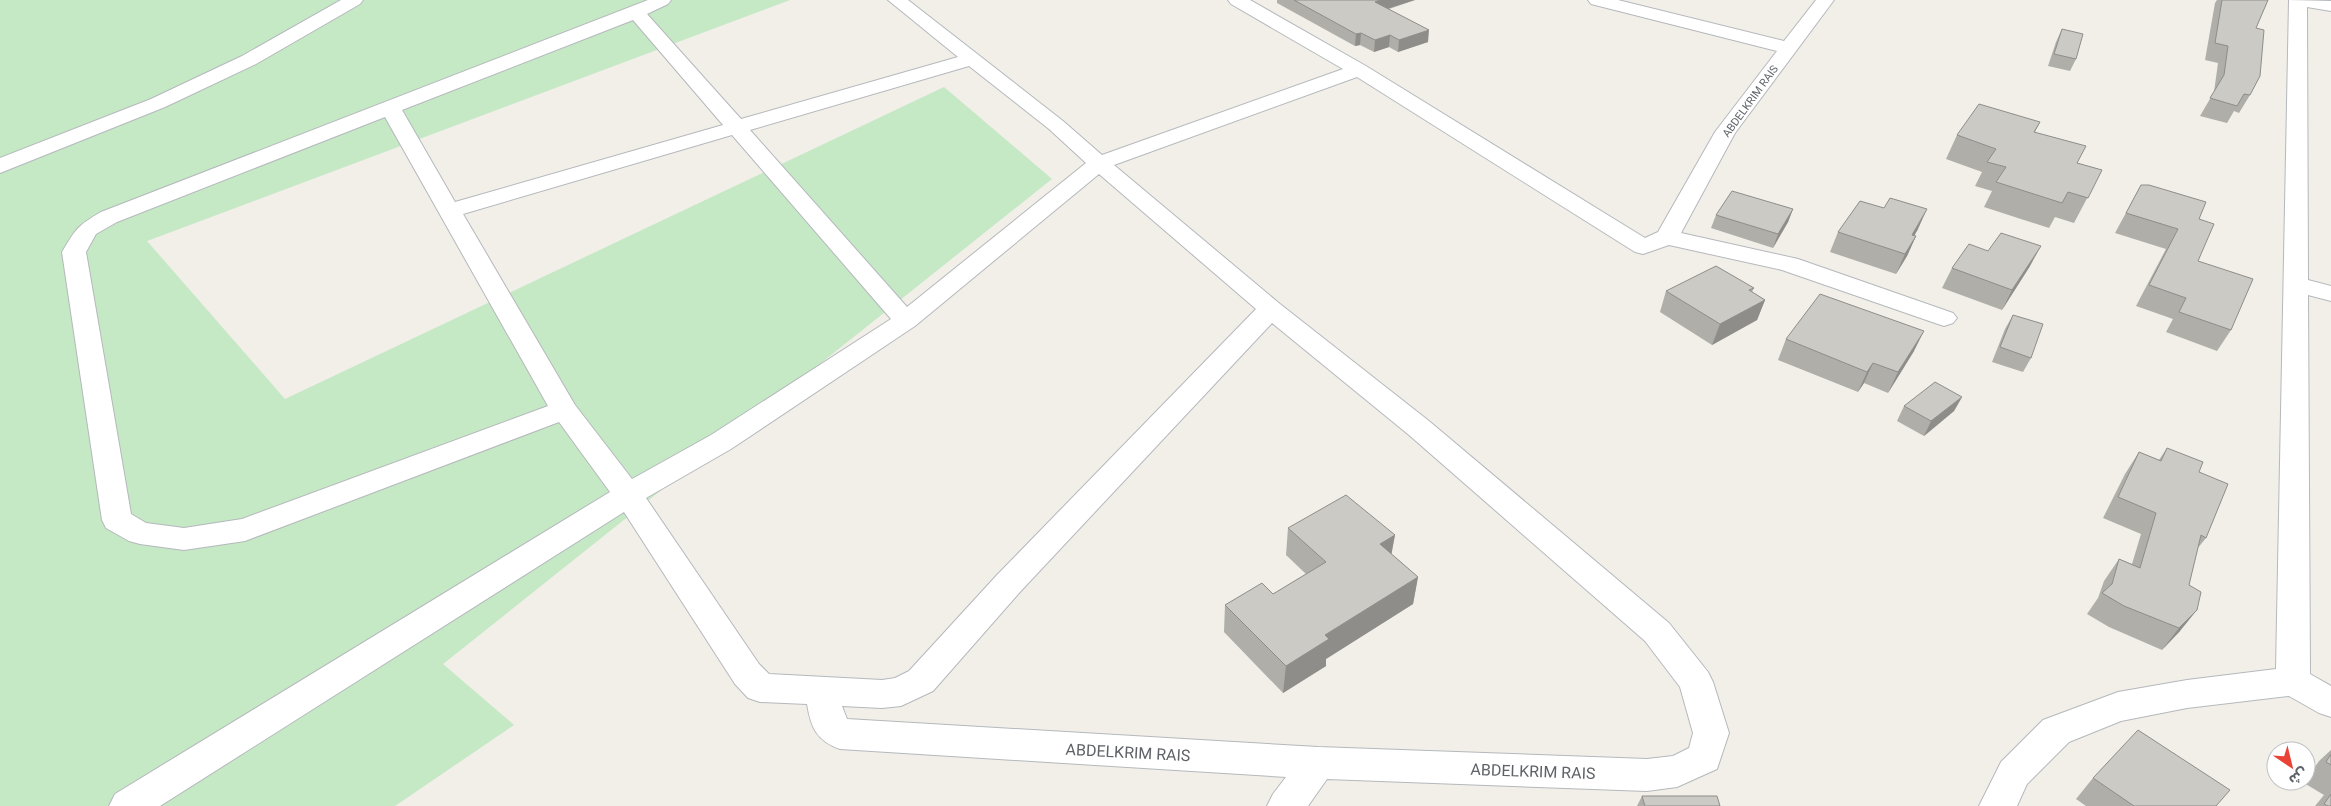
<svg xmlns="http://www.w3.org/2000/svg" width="2331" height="806" font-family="Roboto,'Noto Sans Arabic',sans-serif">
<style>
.green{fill:#c5e8c5}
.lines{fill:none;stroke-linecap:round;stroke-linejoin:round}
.minor-casing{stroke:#b5b8bc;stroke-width:2}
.minor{fill:#fff;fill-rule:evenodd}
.wall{fill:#afaea9}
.shaded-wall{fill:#8f8d8a}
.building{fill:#cccac5;stroke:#8f8d8a}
.labels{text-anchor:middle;stroke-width:4.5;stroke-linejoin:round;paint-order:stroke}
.far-street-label{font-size:11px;fill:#5f6368;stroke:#fff}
.near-street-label{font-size:16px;fill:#5f6368;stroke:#fff}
</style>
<rect width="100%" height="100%" fill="#f1efe8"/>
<polygon class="green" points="0,0 790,0 147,241 285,399 944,87 1052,179 443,664 514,725 395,806 0,806"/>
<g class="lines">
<defs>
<g id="minor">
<polygon points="341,0 363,0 360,4 256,64 165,107 0,173 0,158 151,99 242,56"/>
<path d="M648 0H671L668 4 647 14 741 119 958 57 888 0H908L1063 121 1102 155 1343 69 1231 4 1228 0H1250L1366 66 1645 238 1658 232 1715 132 1777 51 1591 4 1588 0H1618L1784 41 1816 0H1834L1735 133 1681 233 1798 259 1953 313 1957 318 1953 323 1944 326 1935 323 1782 270 1669 245 1643 254 1635 252 1357 77 1114 165 1280 304 1429 421 1669 623 1708 672 1713 682 1729 733 1717 769 1677 787 1647 791 1327 779 1308 806H1267L1273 794 1286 777 840 749C817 741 811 728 807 704L760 702 748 698 735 684 624 512 160 806H109L115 794 610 492 559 422 245 541 184 550 140 544 129 541 106 528 102 520 62 252C76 229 77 226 101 212ZM633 20 723 125 455 202 402 110ZM969 66 1049 129 1086 163 907 307 750 130ZM385 117 548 406 242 519 184 528 146 523 131 514 86 252 96 234 117 222ZM732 135 891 319 711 435 632 479 575 405 463 214ZM1099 174 1256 309 997 575 909 671 895 678 882 680 769 674 759 664 646 498 731 449 915 326ZM1272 323 1409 435 1645 641 1680 687 1693 733 1689 748 1673 756 1647 759 1318 747 847 719 842 706 882 708 901 706 933 691 1019 593Z"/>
<polygon points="2289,0 2331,1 2331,11 2307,7 2308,280 2331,286 2331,301 2308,295 2310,674 2331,686 2331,717 2319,713 2289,696 2187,708 2121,721 2069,742 2027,784 2017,806 1979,806 2001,762 2043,720 2118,692 2187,680 2276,669"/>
</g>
</defs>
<use href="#minor" class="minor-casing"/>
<use href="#minor" class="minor"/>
</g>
<g class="wall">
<polygon points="1277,0 1415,0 1389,9 1428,42 1398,52 1389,47 1374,52 1360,45 1355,46 1277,3"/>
<polygon points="2217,0 2268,0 2256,28 2250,95 2239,113 2234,111 2227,123 2200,116 2214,92 2218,63 2205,60 2215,3"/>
<polygon points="2062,29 2076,59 2070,71 2048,66 2056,42"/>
<polygon points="2040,122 2035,132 2077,163 2102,170 2074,223 2055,217 2049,228 1984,207 1992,191 1975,186 1982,172 1946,159 1957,135"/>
<polygon points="2141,185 2199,219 2198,261 2231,330 2217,351 2166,332 2173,319 2136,306 2166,249 2115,233"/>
<polygon points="1793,209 1788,222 1773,248 1711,228 1716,215"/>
<polygon points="1918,229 1914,236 1916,236 1907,256 1896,274 1830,252 1838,232"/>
<polygon points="2030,266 2002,310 1942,288 1952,268"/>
<polygon points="1754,288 1752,292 1765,300 1757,320 1712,345 1660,312 1666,291"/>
<polygon points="2013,315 2031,358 2023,372 1992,362 2005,329"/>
<polygon points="1786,339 1914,351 1888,393 1864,383 1858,392 1778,360"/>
<polygon points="1962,397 1954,411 1924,436 1897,421 1904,406"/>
<polygon points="2167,448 2199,472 2206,538 2197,549 2189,585 2180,631 2162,650 2109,627 2087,614 2098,598 2104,581 2119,559 2132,564 2141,534 2103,518 2125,474 2139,452 2159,460"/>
<polygon points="1288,528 1395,535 1391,554 1418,577 1413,604 1326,659 1326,666 1283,693 1224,632 1225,605 1273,594 1306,574 1286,555"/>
<polygon points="2331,750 2331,806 2315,806 2324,795 2304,783 2319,761"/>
<polygon points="2093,778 2216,806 2086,806 2076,799"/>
<polygon points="1642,796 1720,806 1637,806"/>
</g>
<g class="shaded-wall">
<polygon points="1380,0 1415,0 1374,13 1375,2"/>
<polygon points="1429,30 1428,42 1398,52 1399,40"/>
<polygon points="1361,33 1360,45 1355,46 1356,34"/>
<polygon points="1390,35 1389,47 1374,52 1375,40"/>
<polygon points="1793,209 1788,222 1773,248 1778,234"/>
<polygon points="1927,209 1918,229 1903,255 1912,235"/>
<polygon points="1916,236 1907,256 1896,274 1905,254"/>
<polygon points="2041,246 2030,266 2002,310 2012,290"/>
<polygon points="1765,300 1757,320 1712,345 1720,324"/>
<polygon points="1924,331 1914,351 1888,393 1898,372"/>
<polygon points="1873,363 1864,383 1858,392 1867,372"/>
<polygon points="1962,397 1954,411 1924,436 1931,421"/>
<polygon points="1395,535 1390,562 1380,544"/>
<polygon points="1418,577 1413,604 1326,659 1326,666 1283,693 1286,666 1325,635"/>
<polygon points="2197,610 2180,631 2162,650 2179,628"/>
</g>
<g class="building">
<polygon points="1294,0 1380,0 1375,2 1429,30 1399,40 1390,35 1375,40 1361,33 1356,34"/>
<polygon points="2222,0 2268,0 2256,28 2264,30 2260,76 2250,95 2244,94 2237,106 2210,98 2224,75 2228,46 2215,43"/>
<polygon points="2062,29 2083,34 2076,59 2054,54"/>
<polygon points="1979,104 2040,122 2034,132 2086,146 2077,163 2102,170 2088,198 2068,192 2062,203 1996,182 2006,167 1987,162 1996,149 1957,135"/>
<polygon points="2141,185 2149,185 2206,202 2199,219 2214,224 2198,261 2253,279 2231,330 2179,312 2186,298 2149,285 2178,229 2126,213"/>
<polygon points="1732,191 1793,209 1778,234 1716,215"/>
<polygon points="1890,198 1927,209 1912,235 1916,236 1905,254 1838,232 1860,201 1884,208"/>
<polygon points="2001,233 2041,246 2012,290 1952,268 1969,244 1988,251"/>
<polygon points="1716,266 1754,288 1749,290 1765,300 1720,324 1666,291"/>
<polygon points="1820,294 1924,331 1898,372 1873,363 1867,372 1786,339"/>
<polygon points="2013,315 2043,324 2031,358 2000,347"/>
<polygon points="1935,382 1962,397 1931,421 1904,406"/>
<polygon points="2167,448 2203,462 2199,472 2228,484 2206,538 2201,535 2189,585 2201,592 2197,610 2179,628 2124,606 2102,593 2112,584 2119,559 2140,568 2156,513 2118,497 2139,452 2161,461"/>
<polygon points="1346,495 1395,535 1380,544 1418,577 1325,635 1329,639 1286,666 1225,605 1262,583 1273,594 1326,562 1288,528"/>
<polygon points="2138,730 2230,790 2216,806 2134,806 2093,778"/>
<polygon points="2331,754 2331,765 2326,762"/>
<polygon points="2331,794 2331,806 2328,806 2324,804"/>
<polygon points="1642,796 1717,796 1720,806 1645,806"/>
</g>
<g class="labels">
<g class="far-street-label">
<text transform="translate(1750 101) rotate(-54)" y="4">ABDELKRIM RAIS</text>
</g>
<g class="near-street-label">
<text transform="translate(1128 752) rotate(3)" y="6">ABDELKRIM RAIS</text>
<text transform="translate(1533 771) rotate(2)" y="6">ABDELKRIM RAIS</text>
</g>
</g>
<g transform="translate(2291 766) rotate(145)"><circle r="24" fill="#ffffff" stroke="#bfc1c3"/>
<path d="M0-4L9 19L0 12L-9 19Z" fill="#ea4335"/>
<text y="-8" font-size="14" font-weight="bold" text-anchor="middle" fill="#5f6368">ش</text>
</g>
</svg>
